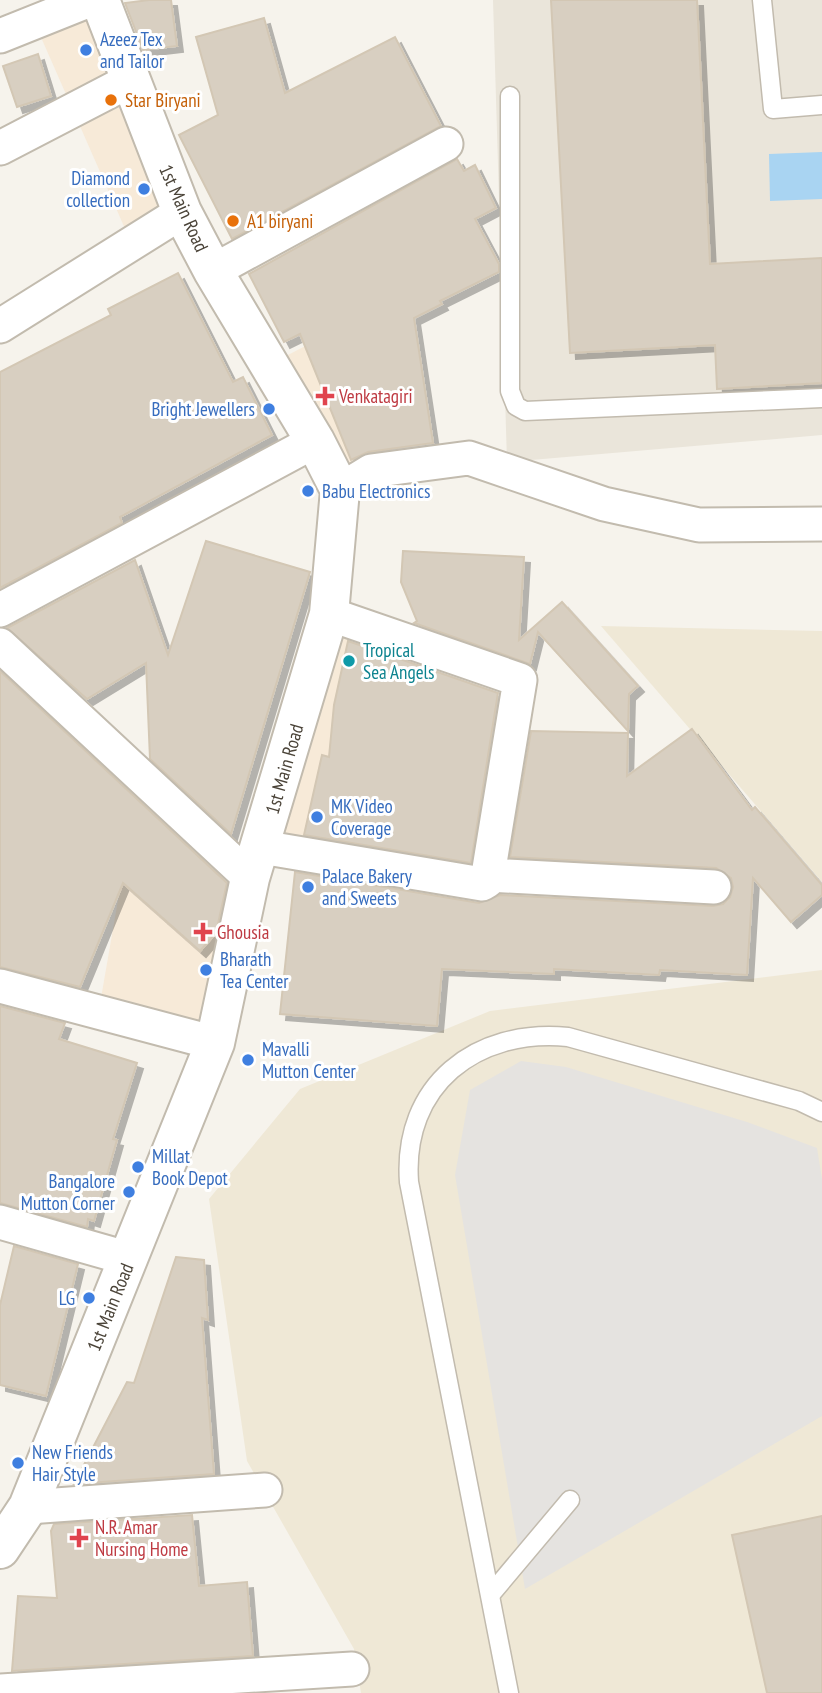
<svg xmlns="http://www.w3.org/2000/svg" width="822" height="1693" font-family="'PT Sans Narrow',sans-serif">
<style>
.residential{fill:#eae5da}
.commercial{fill:#f7ead8}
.education{fill:#efe8d6}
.parking{fill:#e5e3e0}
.water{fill:#a9d4f2}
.building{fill:#d8cfc1;stroke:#d3c7b4;stroke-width:2;filter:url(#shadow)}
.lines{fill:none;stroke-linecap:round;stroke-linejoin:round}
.service-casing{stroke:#c2bbae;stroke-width:21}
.minor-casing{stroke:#c2bbae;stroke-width:37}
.tertiary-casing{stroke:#c2bbae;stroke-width:42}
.service{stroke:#fff;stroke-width:18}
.minor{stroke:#fff;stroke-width:33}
.tertiary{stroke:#fff;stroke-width:38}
.shop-dot{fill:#3f7fe0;stroke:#fff;stroke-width:2.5}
.food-dot{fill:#e8710a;stroke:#fff;stroke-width:2.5}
.health-dot{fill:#e0444e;stroke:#fff;stroke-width:2.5}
.culture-dot{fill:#0f9aa8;stroke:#fff;stroke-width:2.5}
.labels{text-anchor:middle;stroke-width:6;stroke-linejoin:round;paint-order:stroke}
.shop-label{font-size:19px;fill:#366cbe;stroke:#fff;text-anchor:start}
.food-label{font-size:19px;fill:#c56008;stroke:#fff;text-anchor:start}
.street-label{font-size:19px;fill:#4b4439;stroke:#fff}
.health-label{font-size:19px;fill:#be3a42;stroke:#fff;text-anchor:start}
.culture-label{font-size:19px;fill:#0d838f;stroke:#fff;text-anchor:start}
</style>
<defs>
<filter id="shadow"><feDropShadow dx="6" dy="6" stdDeviation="0" flood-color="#0004"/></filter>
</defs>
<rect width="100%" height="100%" fill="#f6f3ec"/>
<polygon class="residential" points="493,0 822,0 822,435 507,462"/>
<g class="commercial">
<polygon points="86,18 161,207 126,231 40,35"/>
<polygon points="346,325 398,466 352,486 284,357"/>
<polygon points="345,619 419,644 367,851 284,834"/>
<polygon points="162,819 241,883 210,1034 101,998 122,877"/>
</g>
<g class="education">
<polygon points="601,626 822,631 822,882"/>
<polygon points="822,970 822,1693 361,1693 354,1649 247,1461 209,1199 300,1089 490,1011"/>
</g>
<polygon class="parking" points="521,1061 566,1067 747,1122 817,1148 822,1179 822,1416 525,1589 455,1175 470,1090"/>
<polygon class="water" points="822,152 822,199 770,201 769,154"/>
<g class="building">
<polygon points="149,0 171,0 177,46 143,50 125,3"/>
<polygon points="551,0 697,0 710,264 822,258 822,383 717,389 715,345 570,353"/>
<polygon points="264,18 285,93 395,37 441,126 232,239 179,135 218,115 196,37"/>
<polygon points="38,54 51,96 17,107 3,66"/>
<polygon points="457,159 464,171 475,165 496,208 475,219 499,264 499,272 440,301 442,304 414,318 433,443 368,452 351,460 300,334 284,342 249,274"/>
<polygon points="178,273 233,382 243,377 272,435 120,517 122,523 0,588 0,372 111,315 108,309"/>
<polygon points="206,541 310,572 231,834 150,759 146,663 87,699 7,628 135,560 168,655"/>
<polygon points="403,551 524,557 519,640 562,602 638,686 629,694 628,731 538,632 530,664 414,623 417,621 401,582"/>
<polygon points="348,641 498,693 471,863 304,835 322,755 329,757 334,705"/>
<polygon points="0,671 227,883 216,933 200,951 123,883 80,987 0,967"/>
<polygon points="692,729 752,810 755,807 822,885 822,895 791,922 753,878 747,975 660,970 659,975 554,969 554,974 442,969 437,1026 280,1014 295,872 479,903 500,895 713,906 723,904 730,897 733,887 731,878 716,868 510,857 531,731 628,733 627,776"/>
<polygon points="0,1006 65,1023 59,1039 137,1063 113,1139 117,1140 94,1221 88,1219 87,1227 0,1203"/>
<polygon points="14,1246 78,1264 46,1396 0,1385 0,1305"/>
<polygon points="176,1257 204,1260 208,1320 202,1318 214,1474 74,1484 127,1382 134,1383"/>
<polygon points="192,1515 199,1586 247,1582 253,1656 12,1671 18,1596 57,1598 51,1531 54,1524"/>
<polygon points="822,1516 822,1693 767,1693 732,1535"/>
</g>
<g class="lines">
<defs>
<g id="service">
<polyline points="762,0 773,109 822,105"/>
<polyline points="510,96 510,391 516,406 525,411 822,398"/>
<polyline points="491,1594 570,1500"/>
<path d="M509 1693 409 1182C402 1085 476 1028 568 1037L799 1101 822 1112"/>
</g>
<g id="minor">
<polyline points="0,36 90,0"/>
<polyline points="0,148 131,80"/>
<polyline points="213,271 446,144"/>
<polyline points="0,326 182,212"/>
<polyline points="340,490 371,471 469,458 604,504 699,525 822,524"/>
<polyline points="0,610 315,441"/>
<polyline points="0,645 250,878"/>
<polyline points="261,847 482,884 487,881 520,680 329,614"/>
<polyline points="488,875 714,887"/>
<polyline points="0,986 215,1043"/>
<polyline points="0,1222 130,1259"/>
<polyline points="28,1507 265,1490"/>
<polyline points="0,1691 352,1669"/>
</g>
<polyline id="tertiary" points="0,1549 28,1507 215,1043 250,878 329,614 340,490 315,441 213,271 182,212 100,0"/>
</defs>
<use href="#service" class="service-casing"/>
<use href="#minor" class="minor-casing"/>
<use href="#tertiary" class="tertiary-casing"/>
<use href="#service" class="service"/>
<use href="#minor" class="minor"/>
<use href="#tertiary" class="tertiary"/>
</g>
<g class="shop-dot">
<circle cx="86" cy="50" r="7"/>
<circle cx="144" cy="189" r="7"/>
<circle cx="269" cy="409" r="7"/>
<circle cx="308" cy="491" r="7"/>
<circle cx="317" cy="817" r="7"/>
<circle cx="308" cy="887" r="7"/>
<circle cx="206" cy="970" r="7"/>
<circle cx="248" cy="1060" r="7"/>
<circle cx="138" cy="1167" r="7"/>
<circle cx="129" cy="1192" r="7"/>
<circle cx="89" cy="1298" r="7"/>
<circle cx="18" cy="1463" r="7"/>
</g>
<g class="food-dot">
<circle cx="111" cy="100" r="7"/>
<circle cx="233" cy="221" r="7"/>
</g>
<g class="health-dot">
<path d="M321.5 385.5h7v7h7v7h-7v7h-7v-7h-7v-7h7z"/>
<path d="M199.5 921.5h7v7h7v7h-7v7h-7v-7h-7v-7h7z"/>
<path d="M75.5 1527.5h7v7h7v7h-7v7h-7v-7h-7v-7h7z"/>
</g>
<circle class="culture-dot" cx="349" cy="661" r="7"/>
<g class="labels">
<g class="shop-label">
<text x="100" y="46">Azeez Tex<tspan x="100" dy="22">and Tailor</tspan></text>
<text x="130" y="185" text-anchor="end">Diamond<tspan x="130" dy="22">collection</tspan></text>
<text x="255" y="416" text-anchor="end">Bright Jewellers</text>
<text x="322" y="498">Babu Electronics</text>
<text x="331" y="813">MK Video<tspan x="331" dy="22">Coverage</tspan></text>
<text x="322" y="883">Palace Bakery<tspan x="322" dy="22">and Sweets</tspan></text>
<text x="220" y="966">Bharath<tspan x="220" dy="22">Tea Center</tspan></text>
<text x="262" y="1056">Mavalli<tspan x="262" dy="22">Mutton Center</tspan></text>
<text x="152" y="1163">Millat<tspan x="152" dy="22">Book Depot</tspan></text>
<text x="115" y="1188" text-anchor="end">Bangalore<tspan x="115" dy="22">Mutton Corner</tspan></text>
<text x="75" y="1305" text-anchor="end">LG</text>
<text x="32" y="1459">New Friends<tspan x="32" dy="22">Hair Style</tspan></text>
</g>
<g class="food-label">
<text x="125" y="107">Star Biryani</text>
<text x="247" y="228">A1 biryani</text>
</g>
<g class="street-label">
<text transform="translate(184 208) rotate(66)" y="7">1st Main Road</text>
<text transform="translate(284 769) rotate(-74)" y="7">1st Main Road</text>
<text transform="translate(110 1307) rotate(-68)" y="7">1st Main Road</text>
</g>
<g class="health-label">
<text x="339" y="403">Venkatagiri</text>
<text x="217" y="939">Ghousia</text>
<text x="95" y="1534">N.R. Amar<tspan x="95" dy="22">Nursing Home</tspan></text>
</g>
<g class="culture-label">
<text x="363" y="657">Tropical<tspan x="363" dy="22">Sea Angels</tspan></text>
</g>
</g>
</svg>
